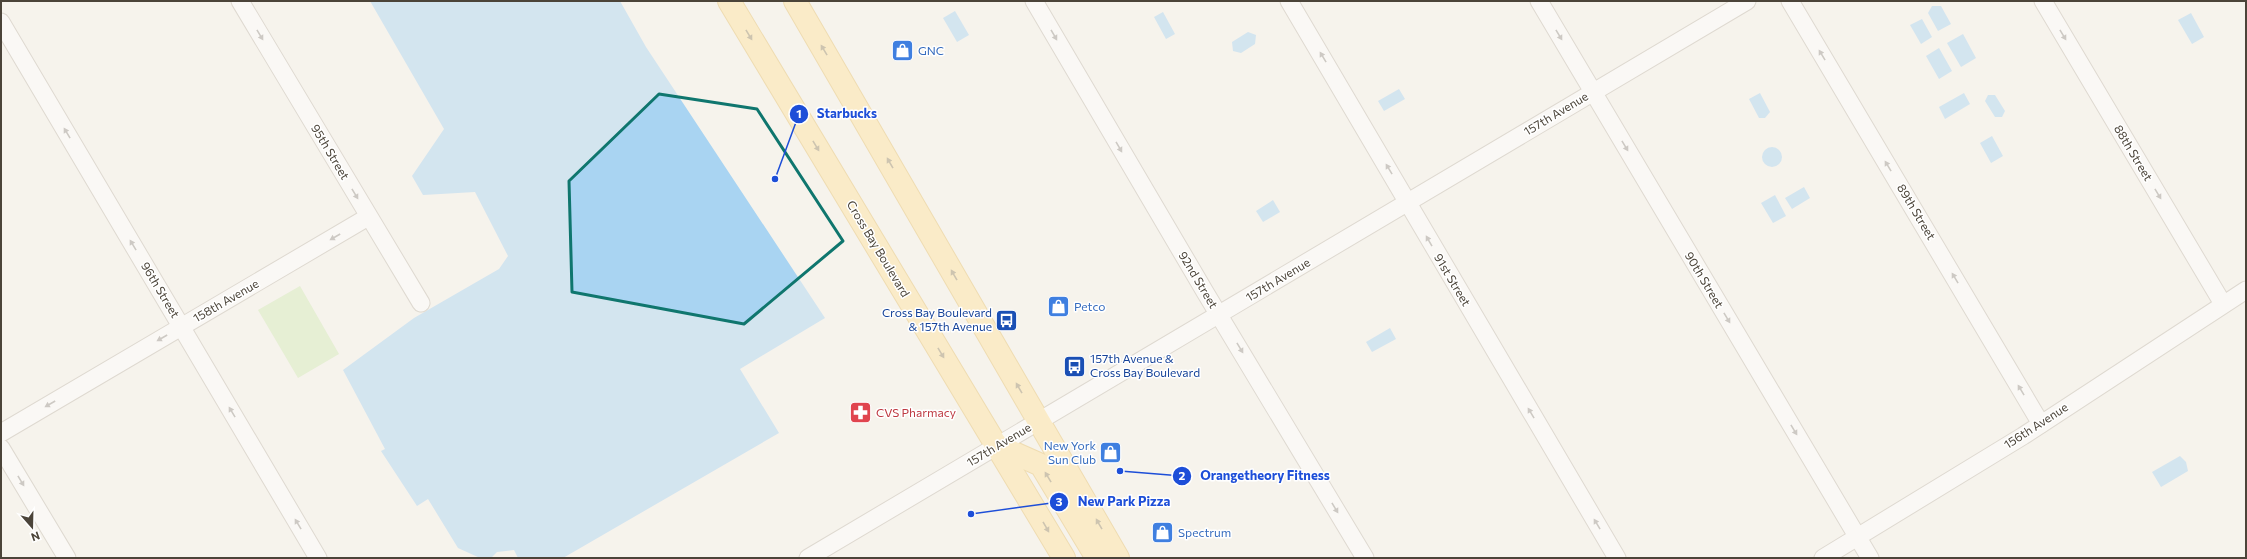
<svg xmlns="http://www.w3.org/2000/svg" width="2247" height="559" font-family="Commissioner,sans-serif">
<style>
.green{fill:#d2eab5}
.water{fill:#a9d4f2}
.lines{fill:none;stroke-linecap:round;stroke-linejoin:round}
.street-casing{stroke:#c2bbae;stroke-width:19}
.primary-casing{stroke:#e6c16a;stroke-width:24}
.street{stroke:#fff;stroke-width:17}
.primary{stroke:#ffe39c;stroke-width:22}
.oneway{fill:#9c9892}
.oneway2{fill:#9c8c66}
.marked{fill:none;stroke:#0f766e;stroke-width:3;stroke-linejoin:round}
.labels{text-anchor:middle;stroke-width:3;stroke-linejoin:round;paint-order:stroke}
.shop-label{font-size:12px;fill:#366cbe;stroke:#fff;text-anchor:start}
.street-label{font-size:12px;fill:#4b4439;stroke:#fff}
.transit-label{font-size:12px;fill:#164399;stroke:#fff;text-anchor:end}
.health-label{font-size:12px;fill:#be3a42;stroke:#fff;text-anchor:start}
.leader{fill:none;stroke:#1d4ed8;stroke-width:1.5}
.callout-dot{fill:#1d4ed8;stroke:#fff;stroke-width:1.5}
.mark-label{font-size:12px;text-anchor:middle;font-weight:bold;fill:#fff}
.callout-label{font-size:13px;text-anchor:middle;font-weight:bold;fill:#1d4ed8;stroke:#fff;stroke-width:3;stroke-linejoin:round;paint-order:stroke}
</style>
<rect width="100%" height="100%" fill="#f6f3ec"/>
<polygon class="green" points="300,286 339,354 298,378 258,310"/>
<g class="water">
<polygon points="370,1 620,1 646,47 825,318 740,369 779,433 563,558 518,558 514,550 497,552 491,558 480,558 458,548 428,499 417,506 381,451 385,449 343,370 414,318 499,269 508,256 475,192 423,195 412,176 444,129"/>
<polygon points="1932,6 1941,6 1951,24 1938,31 1928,13"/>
<polygon points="955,11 969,35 957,42 943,18"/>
<polygon points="1163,12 1175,34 1166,39 1154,17"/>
<polygon points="2191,13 2204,37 2192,44 2178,20"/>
<polygon points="1922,19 1932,37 1921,44 1910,25"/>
<polygon points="1248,32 1256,35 1255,44 1241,53 1233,51 1232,42"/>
<polygon points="1963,34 1976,58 1961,67 1947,43"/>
<polygon points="1939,48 1952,71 1939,79 1926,56"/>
<polygon points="1399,89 1405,99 1384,111 1378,101"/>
<polygon points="1760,93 1770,112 1765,118 1759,118 1749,99"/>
<polygon points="1964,93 1970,104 1945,119 1939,107"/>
<polygon points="1988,95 1995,95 2005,111 2002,117 1995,117 1985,101"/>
<polygon points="1992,136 2003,156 1991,163 1980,143"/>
<circle cx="1772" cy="157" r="10"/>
<polygon points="1804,187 1810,198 1792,209 1785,198"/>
<polygon points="1775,195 1786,216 1773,223 1761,203"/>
<polygon points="1273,200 1280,212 1263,222 1256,211"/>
<polygon points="1390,328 1396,339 1372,352 1366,342"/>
<polygon points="2180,456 2186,462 2188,471 2161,487 2152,472"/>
</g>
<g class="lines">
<defs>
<g id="street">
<polyline points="240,1 421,303"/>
<polyline points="1034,1 1205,292 1365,558"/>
<polyline points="1289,1 1617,558"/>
<polyline points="1539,1 1870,558"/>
<polyline points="1790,1 2041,424"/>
<polyline points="2043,1 2223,304"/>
<polyline points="1,22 318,558"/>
<polyline points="1,433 368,217"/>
<polyline points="1,448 67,558"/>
<polyline points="808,558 1747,1"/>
<polyline points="1823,558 2023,436 2246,290"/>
</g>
<g id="primary">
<polyline points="729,1 1064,558"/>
<polyline points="795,1 1118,558"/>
<polyline points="998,446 1041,465 1097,558"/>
</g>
</defs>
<use href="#street" class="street-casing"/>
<use href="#primary" class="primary-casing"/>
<use href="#street" class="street"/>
<use href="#primary" class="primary"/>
</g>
<defs><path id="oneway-solid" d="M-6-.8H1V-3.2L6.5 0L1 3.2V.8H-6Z"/></defs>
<g class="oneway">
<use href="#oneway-solid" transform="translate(260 35) rotate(59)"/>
<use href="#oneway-solid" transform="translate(1054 35) rotate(60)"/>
<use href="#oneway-solid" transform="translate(1559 35) rotate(59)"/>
<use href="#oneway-solid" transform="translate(2063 35) rotate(59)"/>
<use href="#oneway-solid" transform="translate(1822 55) rotate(-121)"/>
<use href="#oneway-solid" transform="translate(1323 57) rotate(-121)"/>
<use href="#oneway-solid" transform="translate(67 133) rotate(-121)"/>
<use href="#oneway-solid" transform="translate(1625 146) rotate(59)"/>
<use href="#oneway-solid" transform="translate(1119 147) rotate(60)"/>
<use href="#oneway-solid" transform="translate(1888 166) rotate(-121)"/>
<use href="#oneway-solid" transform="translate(1389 169) rotate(-121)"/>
<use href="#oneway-solid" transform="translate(355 194) rotate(59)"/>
<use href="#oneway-solid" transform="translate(2158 194) rotate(59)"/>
<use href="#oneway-solid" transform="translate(335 237) rotate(150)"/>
<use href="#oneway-solid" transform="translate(1429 241) rotate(-120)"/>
<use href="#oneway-solid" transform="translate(133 245) rotate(-121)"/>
<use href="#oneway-solid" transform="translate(1955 278) rotate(-121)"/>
<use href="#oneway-solid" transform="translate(1727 318) rotate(59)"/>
<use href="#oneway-solid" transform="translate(162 338) rotate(150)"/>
<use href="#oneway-solid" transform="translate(1240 348) rotate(59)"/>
<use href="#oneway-solid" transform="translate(2021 390) rotate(-121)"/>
<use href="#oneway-solid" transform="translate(50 404) rotate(150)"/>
<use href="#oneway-solid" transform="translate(232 412) rotate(-121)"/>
<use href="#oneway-solid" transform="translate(1531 413) rotate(-121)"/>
<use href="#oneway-solid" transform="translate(1794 430) rotate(59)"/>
<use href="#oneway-solid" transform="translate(21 481) rotate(59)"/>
<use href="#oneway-solid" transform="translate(1335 508) rotate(59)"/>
<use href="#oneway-solid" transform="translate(298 524) rotate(-121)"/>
<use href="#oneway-solid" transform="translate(1597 524) rotate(-121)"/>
</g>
<g class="oneway2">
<use href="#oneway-solid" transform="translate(749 35) rotate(59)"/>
<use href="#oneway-solid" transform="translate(824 50) rotate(-121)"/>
<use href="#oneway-solid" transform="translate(816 146) rotate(59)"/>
<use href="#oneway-solid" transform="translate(890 163) rotate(-120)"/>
<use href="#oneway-solid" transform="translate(954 275) rotate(-120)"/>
<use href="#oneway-solid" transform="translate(941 353) rotate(59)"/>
<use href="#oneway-solid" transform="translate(1019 388) rotate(-120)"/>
<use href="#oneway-solid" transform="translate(1048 477) rotate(-121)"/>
<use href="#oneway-solid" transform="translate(1099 524) rotate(-120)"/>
<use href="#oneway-solid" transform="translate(1046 527) rotate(60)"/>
</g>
<path d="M0 0H2247V559H0ZM659 94 757 109 843 241 744 324 572 292 569 181Z" fill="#f6f3ec" fill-opacity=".55" fill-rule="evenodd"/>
<path class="marked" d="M659 94 757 109 843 241 744 324 572 292 569 181Z"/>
<defs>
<symbol id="shop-square" viewBox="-11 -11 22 22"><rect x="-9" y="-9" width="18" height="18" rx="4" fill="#3f7fe0" stroke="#fff"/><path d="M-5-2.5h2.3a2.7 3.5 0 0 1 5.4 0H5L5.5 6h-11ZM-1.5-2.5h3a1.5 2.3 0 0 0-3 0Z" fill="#fff"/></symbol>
<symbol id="bus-square" viewBox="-11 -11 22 22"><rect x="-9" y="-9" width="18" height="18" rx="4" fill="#1a4fb4" stroke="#fff"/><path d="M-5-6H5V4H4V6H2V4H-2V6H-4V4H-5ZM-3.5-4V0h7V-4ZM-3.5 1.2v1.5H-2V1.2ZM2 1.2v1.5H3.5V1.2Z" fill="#fff"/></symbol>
<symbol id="pharmacy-square" viewBox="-11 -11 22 22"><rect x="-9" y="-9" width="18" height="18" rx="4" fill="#e0444e" stroke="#fff"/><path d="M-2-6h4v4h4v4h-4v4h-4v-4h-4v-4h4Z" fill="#fff"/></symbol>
</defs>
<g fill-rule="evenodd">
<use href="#shop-square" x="890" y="38" width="25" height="25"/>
<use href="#shop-square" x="1046" y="294" width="25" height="25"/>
<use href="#bus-square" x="994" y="308" width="25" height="25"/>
<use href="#bus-square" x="1062" y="354" width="25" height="25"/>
<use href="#pharmacy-square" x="848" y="400" width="25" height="25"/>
<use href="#shop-square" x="1098" y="440" width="25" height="25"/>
<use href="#shop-square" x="1150" y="520" width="25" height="25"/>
</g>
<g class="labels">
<g class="shop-label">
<text x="918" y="55">GNC</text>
<text x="1074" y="311">Petco</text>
<text x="1096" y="450" text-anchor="end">New York<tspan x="1096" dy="14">Sun Club</tspan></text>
<text x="1178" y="537">Spectrum</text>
</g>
<g class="street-label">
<text transform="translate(1556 114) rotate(-31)" y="4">157th Avenue</text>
<text transform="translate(330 152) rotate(59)" y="4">95th Street</text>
<text transform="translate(2133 153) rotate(59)" y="4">88th Street</text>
<text transform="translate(1916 212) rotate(59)" y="4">89th Street</text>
<text transform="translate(878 249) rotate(59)" y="4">Cross Bay Boulevard</text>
<text transform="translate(1198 280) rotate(59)" y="4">92nd Street</text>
<text transform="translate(1278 280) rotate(-31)" y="4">157th Avenue</text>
<text transform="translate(1452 280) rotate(59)" y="4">91st Street</text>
<text transform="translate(1704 280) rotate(59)" y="4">90th Street</text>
<text transform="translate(160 290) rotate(59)" y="4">96th Street</text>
<text transform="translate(226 301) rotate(-30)" y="4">158th Avenue</text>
<text transform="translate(2036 426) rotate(-33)" y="4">156th Avenue</text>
<text transform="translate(999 445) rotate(-31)" y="4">157th Avenue</text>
</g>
<g class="transit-label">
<text x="992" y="317">Cross Bay Boulevard<tspan x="992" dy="14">&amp; 157th Avenue</tspan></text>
<text x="1090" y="363" text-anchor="start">157th Avenue &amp;<tspan x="1090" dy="14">Cross Bay Boulevard</tspan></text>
</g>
<g class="health-label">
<text x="876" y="417">CVS Pharmacy</text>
</g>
</g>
<path class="leader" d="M775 179L799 114M1120 471L1182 476M971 514L1059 502"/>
<g class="callout-dot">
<circle cx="775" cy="179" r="4"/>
<circle cx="1120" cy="471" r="4"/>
<circle cx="971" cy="514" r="4"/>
<circle cx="799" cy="114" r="10"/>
<circle cx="1182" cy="476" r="10"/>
<circle cx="1059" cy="502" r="10"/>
</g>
<g class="mark-label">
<text x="799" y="118">1</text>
<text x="1182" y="480">2</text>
<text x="1059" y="506">3</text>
</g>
<g class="callout-label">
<text x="847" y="118">Starbucks</text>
<text x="1265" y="480">Orangetheory Fitness</text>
<text x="1124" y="506">New Park Pizza</text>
</g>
<rect width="2247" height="559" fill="none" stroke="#4b4439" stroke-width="4"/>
<g transform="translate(32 527) rotate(160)" stroke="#ffffff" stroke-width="3" paint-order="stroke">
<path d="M0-3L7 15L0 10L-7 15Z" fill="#4b4439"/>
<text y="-6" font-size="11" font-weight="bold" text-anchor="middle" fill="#4b4439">N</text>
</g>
</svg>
